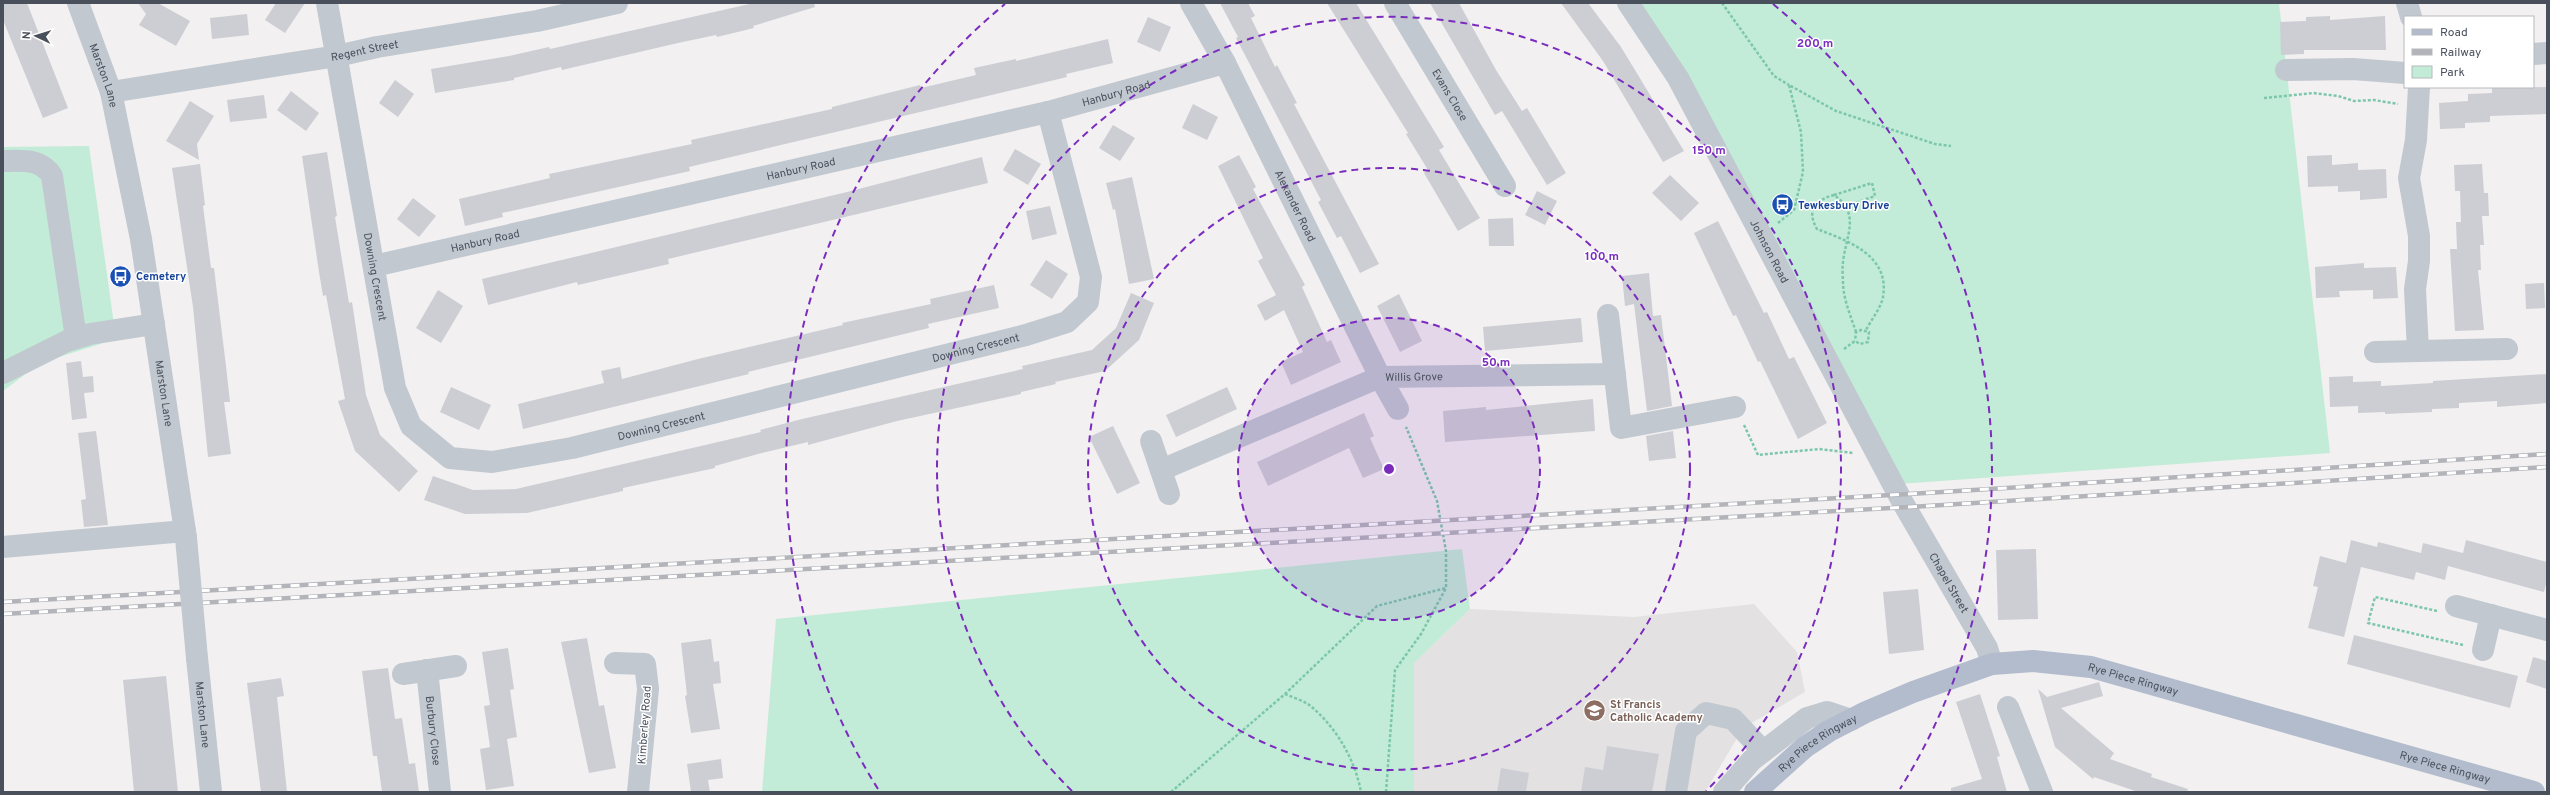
<svg xmlns="http://www.w3.org/2000/svg" width="2550" height="795" font-family="Overpass,sans-serif">
<style>
.education{fill:#e3e1e1}
.green{fill:#c2ecd7}
.building{fill:#cdced4}
.lines{fill:none;stroke-linecap:round;stroke-linejoin:round}
.path{stroke:#7cc7ac;stroke-width:2.5;stroke-dasharray:3 2;stroke-linecap:butt}
.minor{stroke:#c1c8d0;stroke-width:22}
.major{stroke:#b2bccc;stroke-width:22}
.rail-casing{stroke:#b2b4b9;stroke-width:4.5}
.rail{stroke:#fff;stroke-width:3;stroke-dasharray:9;stroke-linecap:butt}
.minor-bridge{stroke:#c1c8d0;stroke-width:22}
.ring{fill:none;stroke:#7b2cbf;stroke-width:2;stroke-dasharray:7 5}
.labels{text-anchor:middle;stroke-width:3;stroke-linejoin:round;paint-order:stroke}
.street-label{font-size:11px;fill:#49505c;stroke:#fff}
.transit-label{font-size:11px;font-weight:bold;fill:#164399;stroke:#fff;text-anchor:start}
.education-label{font-size:11px;font-weight:bold;fill:#785e54;stroke:#fff;text-anchor:start}
.centre{fill:#7b2cbf;stroke:#fff;stroke-width:2}
.ring-label{font-size:12px;text-anchor:middle;font-weight:bold;fill:#7b2cbf;stroke:#fff;stroke-width:3;stroke-linejoin:round;paint-order:stroke}
</style>
<rect width="100%" height="100%" fill="#f2f0f0"/>
<polygon class="education" points="1754,604 1797,652 1805,692 1743,728 1705,792 1414,792 1414,663 1470,609 1634,617"/>
<g class="green">
<polygon points="1635,3 2279,3 2330,453 1899,484"/>
<polygon points="89,146 116,339 40,363 3,391 3,147"/>
<polygon points="1462,549 1470,609 1414,663 1414,792 762,792 776,619"/>
</g>
<g class="building">
<polygon points="3,3 27,3 68,108 43,118 3,20"/>
<polygon points="138,3 158,3 190,21 176,46 139,25 146,14"/>
<polygon points="276,3 305,3 285,33 265,20"/>
<polygon points="754,3 814,3 815,7 753,26 754,28 717,37 716,35 678,43 562,70 561,67 514,78 514,80 435,93 431,69 509,56 549,47 550,49"/>
<polygon points="1220,3 1248,3 1255,16 1251,18 1275,67 1277,65 1297,103 1294,104 1379,264 1360,273 1341,236 1337,238 1318,202 1321,200 1236,38 1238,37"/>
<polygon points="1327,3 1356,3 1444,147 1439,150 1480,218 1458,231 1424,173 1428,170 1406,134 1408,133"/>
<polygon points="1430,3 1459,3 1496,70 1522,111 1527,108 1566,173 1547,185 1502,111 1495,115"/>
<polygon points="1561,3 1588,3 1621,47 1684,151 1663,162 1603,61"/>
<polygon points="247,14 249,35 212,39 210,18"/>
<polygon points="2330,16 2330,20 2385,16 2386,50 2304,50 2304,54 2281,55 2280,22 2306,21 2306,17"/>
<polygon points="1148,17 1171,27 1160,52 1137,42"/>
<polygon points="1108,39 1113,63 1066,74 1067,77 689,167 690,171 502,213 503,217 465,226 459,199 550,178 549,174 692,144 691,140 832,109 832,107 920,85 921,88 976,75 974,68 1016,59 1016,61"/>
<polygon points="395,80 414,94 398,117 379,103"/>
<polygon points="2547,87 2547,114 2490,116 2490,122 2465,123 2465,128 2440,129 2439,103 2468,101 2468,94 2492,93 2492,88"/>
<polygon points="291,91 319,113 306,131 277,110"/>
<polygon points="264,95 267,118 230,122 227,100"/>
<polygon points="190,101 214,116 197,144 199,160 166,141"/>
<polygon points="1193,104 1218,117 1207,140 1182,128"/>
<polygon points="1113,125 1135,138 1120,161 1099,148"/>
<polygon points="1015,149 1041,164 1028,185 1003,170"/>
<polygon points="327,152 337,216 335,217 349,303 352,302 366,395 380,435 418,471 399,492 355,451 338,401 345,399 326,295 323,296 319,272 302,156"/>
<polygon points="1239,155 1256,187 1253,189 1305,285 1302,287 1327,342 1331,340 1341,362 1291,385 1281,362 1303,352 1284,310 1265,321 1257,305 1276,295 1258,261 1263,258 1218,166"/>
<polygon points="2332,155 2332,165 2358,163 2358,170 2386,169 2387,198 2360,200 2360,191 2338,192 2338,186 2308,187 2307,156"/>
<polygon points="982,157 988,183 668,259 669,264 578,285 577,282 488,305 482,279 847,192"/>
<polygon points="200,164 205,205 203,206 211,268 214,268 226,366 230,402 224,402 231,454 208,457 193,307 172,168"/>
<polygon points="2482,164 2484,193 2488,193 2489,216 2482,216 2484,245 2480,245 2481,270 2478,270 2484,330 2455,331 2450,249 2457,249 2456,222 2461,222 2460,191 2455,191 2454,165"/>
<polygon points="1670,175 1699,203 1681,221 1652,193"/>
<polygon points="1132,177 1154,279 1129,284 1115,209 1113,210 1106,183"/>
<polygon points="1537,191 1557,201 1545,225 1525,215"/>
<polygon points="413,198 436,216 419,237 397,219"/>
<polygon points="1050,206 1057,234 1032,240 1026,211"/>
<polygon points="1513,218 1514,246 1489,246 1488,219"/>
<polygon points="1718,221 1764,313 1767,312 1789,359 1794,357 1827,423 1798,439 1760,361 1758,362 1736,315 1733,316 1694,233"/>
<polygon points="1046,260 1068,274 1052,299 1030,285"/>
<polygon points="2364,263 2364,268 2396,267 2398,298 2373,299 2373,290 2339,291 2340,297 2316,298 2315,267"/>
<polygon points="1649,273 1653,316 1661,315 1672,406 1647,411 1634,304 1625,306 1622,276"/>
<polygon points="2544,283 2545,308 2526,309 2525,284"/>
<polygon points="994,285 999,308 928,324 929,328 748,372 749,374 523,429 518,404 604,383 601,371 620,367 622,379 698,359 843,325 842,323 931,304 930,299"/>
<polygon points="438,290 463,306 441,343 416,328"/>
<polygon points="1131,293 1154,303 1139,340 1105,371 1055,382 1056,384 1021,392 1021,394 897,421 808,445 808,442 758,454 715,466 715,468 623,488 623,491 527,513 465,514 424,500 433,476 473,490 516,489 761,432 760,430 802,419 1023,369 1022,366 1092,350 1116,328"/>
<polygon points="1399,294 1422,341 1400,352 1377,306"/>
<polygon points="1581,318 1583,342 1485,351 1483,327"/>
<polygon points="81,361 83,377 93,376 94,392 84,393 87,418 72,420 66,363"/>
<polygon points="2547,374 2547,403 2497,407 2497,401 2459,403 2459,408 2432,409 2432,412 2385,414 2385,412 2358,413 2358,406 2330,407 2329,377 2353,376 2353,382 2381,381 2381,386 2433,383 2433,381"/>
<polygon points="451,387 491,405 479,430 440,412"/>
<polygon points="1227,387 1237,409 1176,437 1166,415"/>
<polygon points="1593,399 1595,431 1445,442 1443,411 1486,407 1486,410"/>
<polygon points="1364,413 1374,436 1370,438 1384,469 1363,478 1349,448 1268,486 1257,462"/>
<polygon points="1113,426 1140,483 1117,494 1089,437"/>
<polygon points="96,431 108,525 84,527 81,500 86,499 78,433"/>
<polygon points="1673,431 1676,458 1649,461 1646,436"/>
<polygon points="2351,540 2377,547 2378,542 2421,553 2423,543 2463,553 2466,540 2547,562 2547,580 2544,592 2448,566 2445,580 2416,572 2414,580 2361,567 2344,637 2308,628 2318,587 2313,586 2320,556 2346,563"/>
<polygon points="2036,549 2038,619 1998,620 1996,550"/>
<polygon points="1918,589 1924,650 1889,654 1883,592"/>
<polygon points="2354,635 2518,676 2510,708 2347,664"/>
<polygon points="587,638 599,706 604,705 616,768 589,773 561,642"/>
<polygon points="711,639 714,662 719,661 721,683 713,684 720,729 691,733 685,696 687,695 681,643"/>
<polygon points="508,648 514,689 510,690 517,737 507,739 514,786 486,790 480,749 490,747 484,706 490,705 482,652"/>
<polygon points="2533,657 2547,661 2547,689 2526,682"/>
<polygon points="388,668 395,719 402,718 409,764 415,763 419,792 382,792 377,756 373,756 362,671"/>
<polygon points="166,676 178,792 134,792 123,680"/>
<polygon points="281,678 284,696 277,697 287,792 261,792 247,683"/>
<polygon points="2099,682 2103,696 2061,708 2114,753 2110,759 2152,774 2151,777 2188,789 2187,792 2138,792 2094,777 2093,779 2055,747 2038,689 2047,697"/>
<polygon points="1980,694 2000,756 1997,757 2007,792 1951,792 1951,788 1982,779 1956,702"/>
<polygon points="1607,746 1659,754 1652,792 1581,792 1585,767 1603,770"/>
<polygon points="721,759 723,778 708,780 710,792 691,792 687,764"/>
<polygon points="1501,768 1529,773 1526,792 1497,792"/>
</g>
<g class="lines">
<g class="path">
<polyline points="1722,3 1774,76 1789,85"/>
<polyline points="2264,98 2313,93 2338,96 2354,101 2374,100 2398,104"/>
<polyline points="1834,195 1872,183 1875,196 1847,206"/>
<polyline points="1796,202 1813,209"/>
<polyline points="1778,223 1794,210 1803,172 1801,132 1789,85 1836,111 1935,144 1951,146"/>
<path d="M1856 332C1851 317 1844 301 1843 284 1843 277 1842 269 1843 262 1846 235 1861 214 1834 195 1815 200 1806 210 1817 229 1848 241 1890 255 1883 297 1881 308 1871 320 1866 330"/>
<polyline points="1844,349 1855,341 1860,344 1868,342 1869,332 1861,330 1856,332 1855,341"/>
<polyline points="1744,425 1758,455 1819,449 1853,453"/>
<polyline points="2437,611 2375,597 2368,623 2463,645"/>
<path d="M1285 694C1292 697 1301 700 1308 704 1335 725 1355 759 1361 792"/>
<polyline points="1171,792 1285,694 1377,606 1446,588"/>
<polyline points="1386,792 1395,670 1421,634 1446,588 1446,551 1437,501 1406,427"/>
</g>
<g class="minor">
<path id="s1" d="M78 3 111 92 141 239 186 538"/>
<path id="s2" d="M327 3 395 388 411 426 450 458 492 462 572 448 1026 335 1067 322 1088 302 1091 277 1048 112"/>
<path id="s3" d="M1191 3 1225 63 1380 377 1398 409"/>
<path id="s4" d="M1395 3 1505 186"/>
<path id="s5" d="M1628 3 1678 78 1903 503 1987 648 1992 664"/>
<polyline points="2407,3 2411,17"/>
<polyline points="2533,54 2547,53"/>
<polyline points="2286,70 2353,69 2405,73"/>
<path id="s6" d="M111 92 337 56 377 47 537 21 617 3"/>
<path d="M3 161C22 161 41 158 52 176L76 338"/>
<path id="s7" d="M374 266 1048 112 1225 63"/>
<polyline points="1608,315 1621,428 1735,407"/>
<polyline points="2418,351 2415,289 2419,261 2419,236 2409,178 2416,140 2419,87"/>
<polyline points="2375,352 2507,349"/>
<polyline points="3,373 67,341 90,334 154,324"/>
<polyline points="1151,441 1169,494"/>
<path id="s8" d="M1161 470 1380 377 1615 374"/>
<polyline points="3,547 185,531"/>
<polyline points="2456,606 2547,630"/>
<polyline points="2483,650 2491,615"/>
<path id="s9" d="M197 658 211 792"/>
<polyline points="615,663 645,664 648,689 638,792"/>
<path id="s10" d="M427 670 440 792"/>
<polyline points="403,674 456,666"/>
<polyline points="2008,707 2042,792"/>
<polyline points="1676,792 1686,731 1706,713 1733,719 1763,751"/>
<polyline points="1724,792 1752,760 1807,718 1827,712 1851,720"/>
</g>
<path class="major" id="s11" d="M1755 792 1805 747 1829 731 1866 712 1913 692 1992 664 2033 661 2091 667 2534 792"/>
<defs>
<g id="rail">
<polyline points="3,602 1926,493 2547,454"/>
<polyline points="3,614 1927,506 2547,467"/>
</g>
</defs>
<use href="#rail" class="rail-casing"/>
<use href="#rail" class="rail"/>
<polyline class="minor-bridge" points="186,538 197,658"/>
</g>
<circle cx="1389" cy="469" r="151" fill="#7b2cbf" fill-opacity=".12"/>
<g class="ring">
<circle cx="1389" cy="469" r="151"/>
<circle cx="1389" cy="469" r="301"/>
<path d="M1072 791A452 452 0 1 1 1706 791"/>
<path d="M878 789A603 603 0 0 1 1005 4M1773 4A603 603 0 0 1 1900 789"/>
</g>
<defs>
<symbol id="bus-disc" viewBox="-11 -11 22 22"><circle r="9.5" fill="#1a4fb4" stroke="#fff"/><path d="M-5-6H5V4H4V6H2V4H-2V6H-4V4H-5ZM-3.5-4V0h7V-4ZM-3.5 1.2v1.5H-2V1.2ZM2 1.2v1.5H3.5V1.2Z" fill="#fff"/></symbol>
<symbol id="school-disc" viewBox="-11 -11 22 22"><circle r="9.5" fill="#8d6e63" stroke="#fff"/><path d="M0-5L7-2L0 1L-7-2ZM-4 1L0 2.5L4 1V4Q0 6-4 4Z" fill="#fff"/></symbol>
</defs>
<g fill-rule="evenodd">
<use href="#bus-disc" x="1770" y="192" width="25" height="25"/>
<use href="#bus-disc" x="108" y="264" width="25" height="25"/>
<use href="#school-disc" x="1582" y="698" width="25" height="25"/>
</g>
<g class="labels">
<g class="street-label">
<text dy="4" stroke="none"><textPath href="#s6" startOffset="257">Regent Street</textPath></text>
<text dy="4" stroke="none"><textPath href="#s1" startOffset="77">Marston Lane</textPath></text>
<text dy="4" stroke="none"><textPath href="#s7" startOffset="762">Hanbury Road</textPath></text>
<text dy="4" stroke="none"><textPath href="#s4" startOffset="107">Evans Close</textPath></text>
<text dy="4" stroke="none"><textPath href="#s7" startOffset="438">Hanbury Road</textPath></text>
<text dy="4" stroke="none"><textPath href="#s3" startOffset="228">Alexander Road</textPath></text>
<text dy="4" stroke="none"><textPath href="#s7" startOffset="114">Hanbury Road</textPath></text>
<text dy="4" stroke="none"><textPath href="#s5" startOffset="286">Johnson Road</textPath></text>
<text dy="4" stroke="none"><textPath href="#s2" startOffset="278">Downing Crescent</textPath></text>
<text dy="4" stroke="none"><textPath href="#s2" startOffset="1022">Downing Crescent</textPath></text>
<text dy="4" stroke="none"><textPath href="#s8" startOffset="272">Willis Grove</textPath></text>
<text dy="4" stroke="none"><textPath href="#s1" startOffset="401">Marston Lane</textPath></text>
<text dy="4" stroke="none"><textPath href="#s2" startOffset="698">Downing Crescent</textPath></text>
<text dy="4" stroke="none"><textPath href="#s5" startOffset="663">Chapel Street</textPath></text>
<text dy="4" stroke="none"><textPath href="#s11" startOffset="416">Rye Piece Ringway</textPath></text>
<text dy="4" stroke="none"><textPath href="#s9" startOffset="57">Marston Lane</textPath></text>
<text transform="translate(644 725) rotate(-86)" y="4">Kimberley Road</text>
<text dy="4" stroke="none"><textPath href="#s10" startOffset="61">Burbury Close</textPath></text>
<text dy="4" stroke="none"><textPath href="#s11" startOffset="80">Rye Piece Ringway</textPath></text>
<text dy="4" stroke="none"><textPath href="#s11" startOffset="740">Rye Piece Ringway</textPath></text>
</g>
<g class="transit-label">
<text x="1798" y="209">Tewkesbury Drive</text>
<text x="136" y="280">Cemetery</text>
</g>
<g class="education-label">
<text x="1610" y="708">St Francis<tspan x="1610" dy="13">Catholic Academy</tspan></text>
</g>
</g>
<circle cx="1389" cy="469" r="6" class="centre"/>
<g class="ring-label">
<text x="1815" y="47">200 m</text>
<text x="1709" y="154">150 m</text>
<text x="1602" y="260">100 m</text>
<text x="1496" y="366">50 m</text>
</g>
<rect width="2550" height="795" fill="none" stroke="#49505c" stroke-width="8"/>
<rect x="2404" y="16" width="130" height="72" fill="#ffffff" stroke="#b6b9be"/>
<rect x="2412" y="29" width="20" height="6" fill="#b2bccc" stroke="#b6b9be"/>
<text x="2440" y="36" font-size="12" fill="#49505c">Road</text>
<rect x="2412" y="49" width="20" height="6" fill="#b2b4b9" stroke="#b6b9be"/>
<text x="2440" y="56" font-size="12" fill="#49505c">Railway</text>
<rect x="2412" y="66" width="20" height="12" fill="#c2ecd7" stroke="#b6b9be"/>
<text x="2440" y="76" font-size="12" fill="#49505c">Park</text>
<g transform="translate(36 36) rotate(274)" stroke="#ffffff" stroke-width="3" paint-order="stroke">
<path d="M0-3L7 15L0 10L-7 15Z" fill="#49505c"/>
<text y="-6" font-size="11" font-weight="bold" text-anchor="middle" fill="#49505c">N</text>
</g>
</svg>
